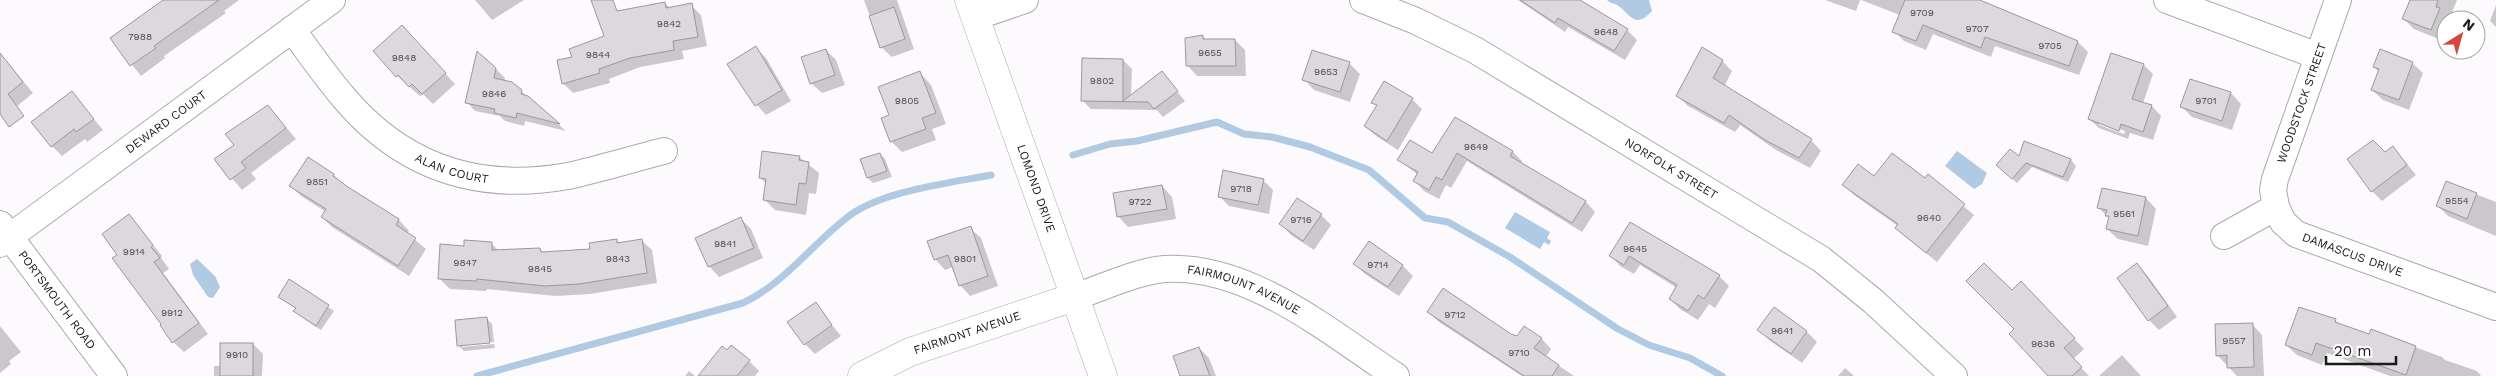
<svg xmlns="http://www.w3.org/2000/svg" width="2496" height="376" font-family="'Work Sans',sans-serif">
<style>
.water{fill:#b1cae3}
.shadow{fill:#0003;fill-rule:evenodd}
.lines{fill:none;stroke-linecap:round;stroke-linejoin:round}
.stream{stroke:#b1cae3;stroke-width:7}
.building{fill:#dcd8de;stroke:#9b979d}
.street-casing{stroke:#aca8ae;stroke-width:28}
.secondary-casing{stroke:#aca8ae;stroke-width:29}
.street{stroke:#fff;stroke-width:26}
.secondary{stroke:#fff;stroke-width:28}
.labels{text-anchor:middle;stroke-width:4.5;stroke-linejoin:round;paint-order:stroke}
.number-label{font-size:10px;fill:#4a494c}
.street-label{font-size:12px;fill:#1a191b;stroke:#fff}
</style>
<rect width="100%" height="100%" fill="#fdfafe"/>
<g class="water">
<path d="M1607 0H1649L1652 11C1637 27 1633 19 1620 7 1616 3 1610 4 1607 0Z"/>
<polygon points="1957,151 1987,173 1982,184 1974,189 1945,166"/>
<polygon points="1515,212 1550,232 1547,238 1551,241 1549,245 1544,242 1540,249 1505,228"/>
<polygon points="197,259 215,276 220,287 213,298 208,297 193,275 190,264"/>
</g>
<g class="shadow">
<polygon points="165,0 239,0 224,11 226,13 164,56 165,58 141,76 112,39"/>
<polygon points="475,0 524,0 492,20"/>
<polygon points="864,0 897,0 914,49 892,57 881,47"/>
<polygon points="1518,0 1577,0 1627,30 1637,40 1625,60 1568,27 1565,32"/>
<polygon points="1825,0 1860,0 1856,11"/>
<polygon points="1861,0 1976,0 2078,42 2088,52 2079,75 1995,46 1991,57 1933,34 1926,50 1904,41 1894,31 1900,15"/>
<polygon points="2411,0 2457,0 2449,20 2446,20 2446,28 2441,40 2414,29 2404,19"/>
<polygon points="665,3 671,9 691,5 701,15 707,46 682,51 684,59 640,67 609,79 610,83 573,93 563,83 574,58 606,36"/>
<polygon points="2496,5 2496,27 2490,21"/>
<polygon points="1202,36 1207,40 1235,40 1245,50 1246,76 1197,76 1187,65"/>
<polygon points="412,37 455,84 433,104 423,94 420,96 397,76"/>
<polygon points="756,48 766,58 791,101 766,115 743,89 729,64"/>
<polygon points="826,50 836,60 845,85 822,93 811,83"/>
<polygon points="0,53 33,93 10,112 0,102"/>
<polygon points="1123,60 1132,69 1131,96 1164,76 1185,101 1163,117 1157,110 1091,109 1082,100"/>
<polygon points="1722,61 1732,71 1724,87 1811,140 1821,151 1810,168 1776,150 1740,125 1735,132 1688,106 1678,96"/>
<polygon points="1349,63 1360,74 1350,102 1314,90 1304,79"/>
<polygon points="2412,63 2423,73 2409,110 2383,100 2372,90 2379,72 2374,67"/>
<path d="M2144 65 2153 74 2143 103 2152 106 2161 116 2153 140 2130 133 2128 139 2099 128 2089 119ZM2099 122 2125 131 2124 134 2099 125Z"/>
<polygon points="496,69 505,78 504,81 521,91 566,131 525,121 524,126 505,121 500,116 475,111 467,102"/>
<polygon points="921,74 931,85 946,124 932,129 936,140 902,152 892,142 883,118 890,116"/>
<polygon points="72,93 103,130 87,142 85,139 62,156 52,146"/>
<polygon points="2231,93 2241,104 2232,130 2192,117 2182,107"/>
<polygon points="1412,99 1422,109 1398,150 1376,136 1365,126 1377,107 1373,102"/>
<polygon points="268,106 296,139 251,173 256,179 242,190 216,160 235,145"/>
<polygon points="1455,119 1513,152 1522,161 1521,164 1586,202 1595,212 1582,232 1467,161 1451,188 1446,185 1439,199 1424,191 1415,181 1418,175 1399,160 1432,155"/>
<polygon points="2024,143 2071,160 2076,166 2068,182 2032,167 2017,183 2002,170 2019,158"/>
<polygon points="2393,147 2416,175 2382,201 2372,191 2385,154"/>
<polygon points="880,154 885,159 892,177 873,183 868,178 862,160"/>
<polygon points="799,157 819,173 816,194 809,193 806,215 775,210 765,200 766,184 760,177"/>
<polygon points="308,159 334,175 347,188 399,220 409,231 407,233 426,249 409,276 332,227 322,217 326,212 301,196 291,186"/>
<polygon points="1928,176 1974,215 1937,262 1906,237 1896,227 1898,226 1854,195 1844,185 1875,178 1925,180"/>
<polygon points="1263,180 1273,190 1269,214 1229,206 1219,196"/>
<polygon points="2447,183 2496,202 2496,236 2448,216 2438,206"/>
<polygon points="1162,186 1172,197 1176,219 1128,227 1118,216"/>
<polygon points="2146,198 2156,209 2148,246 2118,239 2107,229 2110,219 2099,208"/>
<polygon points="129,215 162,256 161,258 169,269 163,273 208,334 184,352 173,342 163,324"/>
<polygon points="1321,215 1331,225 1314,250 1291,235 1281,224"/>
<polygon points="741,219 751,229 763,258 719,277 709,266"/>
<polygon points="1630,223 1719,276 1729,286 1715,308 1709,304 1698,320 1680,309 1670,299 1677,288 1640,265 1634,274 1620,266 1610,255"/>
<polygon points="970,228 981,238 998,286 970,296 960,285 953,267 945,270 935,259"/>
<polygon points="616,240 620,243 641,240 652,250 657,283 590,294 556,296 487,289 486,291 450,289 439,278 465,247 492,244 499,251 540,249 543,253 591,250"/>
<polygon points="1369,243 1403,266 1413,276 1399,296 1365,274 1355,263"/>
<polygon points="2137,265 2147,275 2177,317 2159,330 2149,320"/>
<polygon points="290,281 334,311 321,330 300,316 295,311 296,309 280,297"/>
<polygon points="2012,292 2031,293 2084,349 2073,359 2089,376 2050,376 2015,330"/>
<polygon points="815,304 841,336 815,354 805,344"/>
<polygon points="1774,308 1807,332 1817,342 1802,363 1769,340 1759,330"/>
<polygon points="1429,312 1517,338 1541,338 1551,349 1546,357 1574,376 1522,376 1439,322"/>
<polygon points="487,319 492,324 494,342 462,345 462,347 494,344 495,348 464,351 459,346"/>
<polygon points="2335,320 2341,326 2370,336 2371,331 2442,357 2445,360 2477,371 2481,376 2390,376 2327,353 2322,365 2297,355 2286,345"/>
<polygon points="2252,324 2262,335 2264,376 2237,376 2217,355"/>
<polygon points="0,326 21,352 9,361 11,364 0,373"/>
<polygon points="253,344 263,354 262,376 214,376 214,366 221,366"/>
<polygon points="1199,348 1209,358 1216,376 1182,376"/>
<polygon points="728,352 749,361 759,371 755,376 699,376"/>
<polygon points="2122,355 2141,376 2099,376"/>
<polygon points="1845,368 1854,376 1838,376"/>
<polygon points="689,371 695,376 685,376"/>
</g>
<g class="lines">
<g class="stream">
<polyline points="1073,155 1110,144 1137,141 1217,122 1244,134 1272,137 1310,147 1369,170 1425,218 1448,222 1510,257 1618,329 1649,345 1690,358 1722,376"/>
<path d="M477 376 743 303C785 283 812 244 849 216 882 191 950 183 991 175"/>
</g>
</g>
<g class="building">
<polygon points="163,0 219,0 154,46 156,48 130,66 110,38"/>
<polygon points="591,0 613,0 617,11 665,2 666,8 692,3 698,37 673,41 674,50 630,58 599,69 600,73 562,84 557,60 572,57 569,49 604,36"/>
<polygon points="1520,0 1580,0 1628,29 1614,51 1558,18 1555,23"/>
<polygon points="1905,0 1980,0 2078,41 2069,66 1985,37 1981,48 1923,25 1916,41 1892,32"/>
<polygon points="2410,0 2438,0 2436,7 2440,8 2431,30 2402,19"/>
<polygon points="894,7 905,39 880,48 869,16"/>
<polygon points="402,25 446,73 422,94 412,84 409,87 398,75 396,77 373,51"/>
<polygon points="1203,35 1203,39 1235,39 1236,66 1186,66 1185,38"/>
<polygon points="756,46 782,90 755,106 727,64"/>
<polygon points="1702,47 1723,60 1713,78 1812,139 1799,158 1765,140 1729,115 1724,123 1676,96"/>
<polygon points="826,49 835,75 810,84 801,57"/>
<polygon points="2380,49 2413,62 2399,100 2371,90 2379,69 2373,67"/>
<polygon points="1312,50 1350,62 1340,92 1302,80"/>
<polygon points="477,51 496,68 494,78 512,82 522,90 521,94 528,96 560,124 517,113 516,118 494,113 495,109 465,103"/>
<polygon points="0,53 23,82 8,94 24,116 9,127 0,114"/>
<polygon points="2111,53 2144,64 2132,99 2152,105 2143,132 2121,124 2119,131 2088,119"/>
<polygon points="1082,58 1123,59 1123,101 1162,71 1178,91 1154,109 1148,102 1081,101"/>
<polygon points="920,71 936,113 922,118 926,129 890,142 881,118 889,115 878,87"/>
<polygon points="2190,79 2231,92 2222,121 2180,107"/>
<polygon points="1384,81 1413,98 1387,141 1364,126 1377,105 1371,103"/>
<polygon points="72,91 94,119 76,132 74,129 51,147 31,122"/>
<polygon points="268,105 286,128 241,162 246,168 230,180 214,159 234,145 225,134"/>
<polygon points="1455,117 1513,151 1510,156 1586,201 1572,223 1457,153 1442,180 1436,177 1429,190 1413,181 1418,172 1397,160 1410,140 1432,153"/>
<polygon points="2373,140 2385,152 2393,146 2407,165 2371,192 2347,159"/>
<polygon points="2024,141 2071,159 2063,177 2026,163 2012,179 1996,165 2010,149 2019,156"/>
<polygon points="762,151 800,156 799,160 809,162 806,184 799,183 796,205 763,200 766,179 759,178"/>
<polygon points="880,153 887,171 867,178 860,159"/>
<polygon points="1892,153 1925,178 1928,174 1965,204 1926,253 1895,228 1898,224 1842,185 1858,164 1874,176"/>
<polygon points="308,157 334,174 333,176 348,187 399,219 396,225 416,238 398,266 321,217 326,209 289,186"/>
<polygon points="1223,170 1264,179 1258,205 1218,197"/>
<polygon points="2446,181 2477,193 2467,219 2436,206"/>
<polygon points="1162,185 1167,209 1117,217 1113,193"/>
<polygon points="2102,188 2146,197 2138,236 2106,229 2109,216 2105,216 2107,210 2097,208"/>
<polygon points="1297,198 1322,214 1303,241 1279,224"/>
<polygon points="129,214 153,245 151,247 160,258 154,262 199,323 172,343 160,325 161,324 112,258 117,255 102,234"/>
<polygon points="741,217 754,248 708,267 695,238"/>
<polygon points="1630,222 1720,275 1704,299 1698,295 1688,311 1669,299 1677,285 1629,256 1624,265 1609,256"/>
<polygon points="971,226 988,276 959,286 948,255 934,260 927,241"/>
<polygon points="617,239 617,243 642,239 647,273 579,284 545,286 477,279 476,281 438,279 440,244 464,246 464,240 492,242 492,250 540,248 541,252 590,249 589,243"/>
<polygon points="1369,241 1403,265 1388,287 1353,264"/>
<polygon points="1984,263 2012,290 2021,281 2075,338 2064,348 2082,367 2072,376 2048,376 2009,334 2014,329 1966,281"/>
<polygon points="2137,263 2168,306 2148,321 2117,278"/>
<polygon points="289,279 329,305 316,326 293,311 296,308 278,297"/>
<polygon points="1443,288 1511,334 1517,336 1524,326 1542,338 1534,348 1559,365 1552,376 1524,376 1427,312"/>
<polygon points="816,302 832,325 804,345 787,322"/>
<polygon points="1774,307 1807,331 1791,354 1757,330"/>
<polygon points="2299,307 2336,319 2335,322 2369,334 2371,329 2416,346 2406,375 2316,343 2312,355 2285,345"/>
<polygon points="487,317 490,343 457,346 455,320"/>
<polygon points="2253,323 2254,367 2227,368 2227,355 2216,356 2215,324"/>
<rect x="220" y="343" width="33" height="33"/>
<polygon points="731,345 750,360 737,376 698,376 722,346 727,350"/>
<polygon points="1199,347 1210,376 1180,376 1173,356"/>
</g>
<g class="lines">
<defs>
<g id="street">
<path id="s1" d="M1363 0 1416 21 1475 50 1821 259 1873 301 1954 376"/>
<polyline points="2167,0 2318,56"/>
<polyline points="975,17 1025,0"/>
<path id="s2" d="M292 29C309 53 326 77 345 99 404 168 479 192 568 176 600 169 632 159 664 151"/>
<path id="s3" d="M2276 207 2273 190 2275 179 2338 0"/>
<path id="s4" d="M0 224 114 376"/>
<path id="s5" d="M2224 236 2276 207 2283 222 2296 234 2496 307"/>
<path id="s6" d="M0 244 332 0"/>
<path id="s7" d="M1074 297C1102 288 1137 271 1165 269 1249 264 1329 332 1396 376"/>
</g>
<g id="secondary">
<path id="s8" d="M969 0 1103 376"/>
<path id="s9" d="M862 376 910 352 1074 297"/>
</g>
</defs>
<use href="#street" class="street-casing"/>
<use href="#secondary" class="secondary-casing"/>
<use href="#street" class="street"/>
<use href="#secondary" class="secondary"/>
</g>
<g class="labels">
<g class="number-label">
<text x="1922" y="16">9709</text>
<text x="669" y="27">9842</text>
<text x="1977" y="32">9707</text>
<text x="1606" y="35">9648</text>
<text x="140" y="40">7988</text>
<text x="2050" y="49">9705</text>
<text x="1210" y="56">9655</text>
<text x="598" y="58">9844</text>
<text x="404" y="61">9848</text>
<text x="1326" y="75">9653</text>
<text x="1102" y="84">9802</text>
<text x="494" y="97">9846</text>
<text x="907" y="104">9805</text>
<text x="2206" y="104">9701</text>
<text x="1476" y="150">9649</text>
<text x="317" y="185">9851</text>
<text x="1241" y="192">9718</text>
<text x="2457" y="204">9554</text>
<text x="1140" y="205">9722</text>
<text x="2124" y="217">9561</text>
<text x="1929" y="221">9640</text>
<text x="1301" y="223">9716</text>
<text x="725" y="247">9841</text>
<text x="1635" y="252">9645</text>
<text x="134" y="255">9914</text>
<text x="618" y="262">9843</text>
<text x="965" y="262">9801</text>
<text x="465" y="266">9847</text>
<text x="1378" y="268">9714</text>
<text x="540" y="272">9845</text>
<text x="172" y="316">9912</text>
<text x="1455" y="318">9712</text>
<text x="1782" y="334">9641</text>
<text x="2234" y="344">9557</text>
<text x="2043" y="347">9636</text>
<text x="1519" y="356">9710</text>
<text x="237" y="358">9910</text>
</g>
<g class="street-label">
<text dy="4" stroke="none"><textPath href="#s3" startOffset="109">WOODSTOCK STREET</textPath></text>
<text dy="4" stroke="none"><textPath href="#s6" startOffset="206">DEWARD COURT</textPath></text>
<text dy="4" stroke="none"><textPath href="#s2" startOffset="218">ALAN COURT</textPath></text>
<text dy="4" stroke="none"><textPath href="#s1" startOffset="352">NORFOLK STREET</textPath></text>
<text dy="4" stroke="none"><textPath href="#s8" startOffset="200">LOMOND DRIVE</textPath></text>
<text dy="4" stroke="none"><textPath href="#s5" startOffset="154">DAMASCUS DRIVE</textPath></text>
<text dy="4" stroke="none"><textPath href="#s7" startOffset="178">FAIRMOUNT AVENUE</textPath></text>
<text dy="4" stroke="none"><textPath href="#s4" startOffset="95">PORTSMOUTH ROAD</textPath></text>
<text dy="4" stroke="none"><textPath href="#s9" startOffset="114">FAIRMONT AVENUE</textPath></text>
</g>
</g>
<g transform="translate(2461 35) rotate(37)"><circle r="24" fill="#ffffff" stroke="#a3a3a4"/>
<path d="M0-4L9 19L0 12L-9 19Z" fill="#d4473a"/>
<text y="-8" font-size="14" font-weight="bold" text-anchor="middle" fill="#1a191b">N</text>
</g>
<path d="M2326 356v8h70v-8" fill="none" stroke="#1a191b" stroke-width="2.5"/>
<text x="2334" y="356" font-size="15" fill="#1a191b" stroke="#ffffff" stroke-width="4" paint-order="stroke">20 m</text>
</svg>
